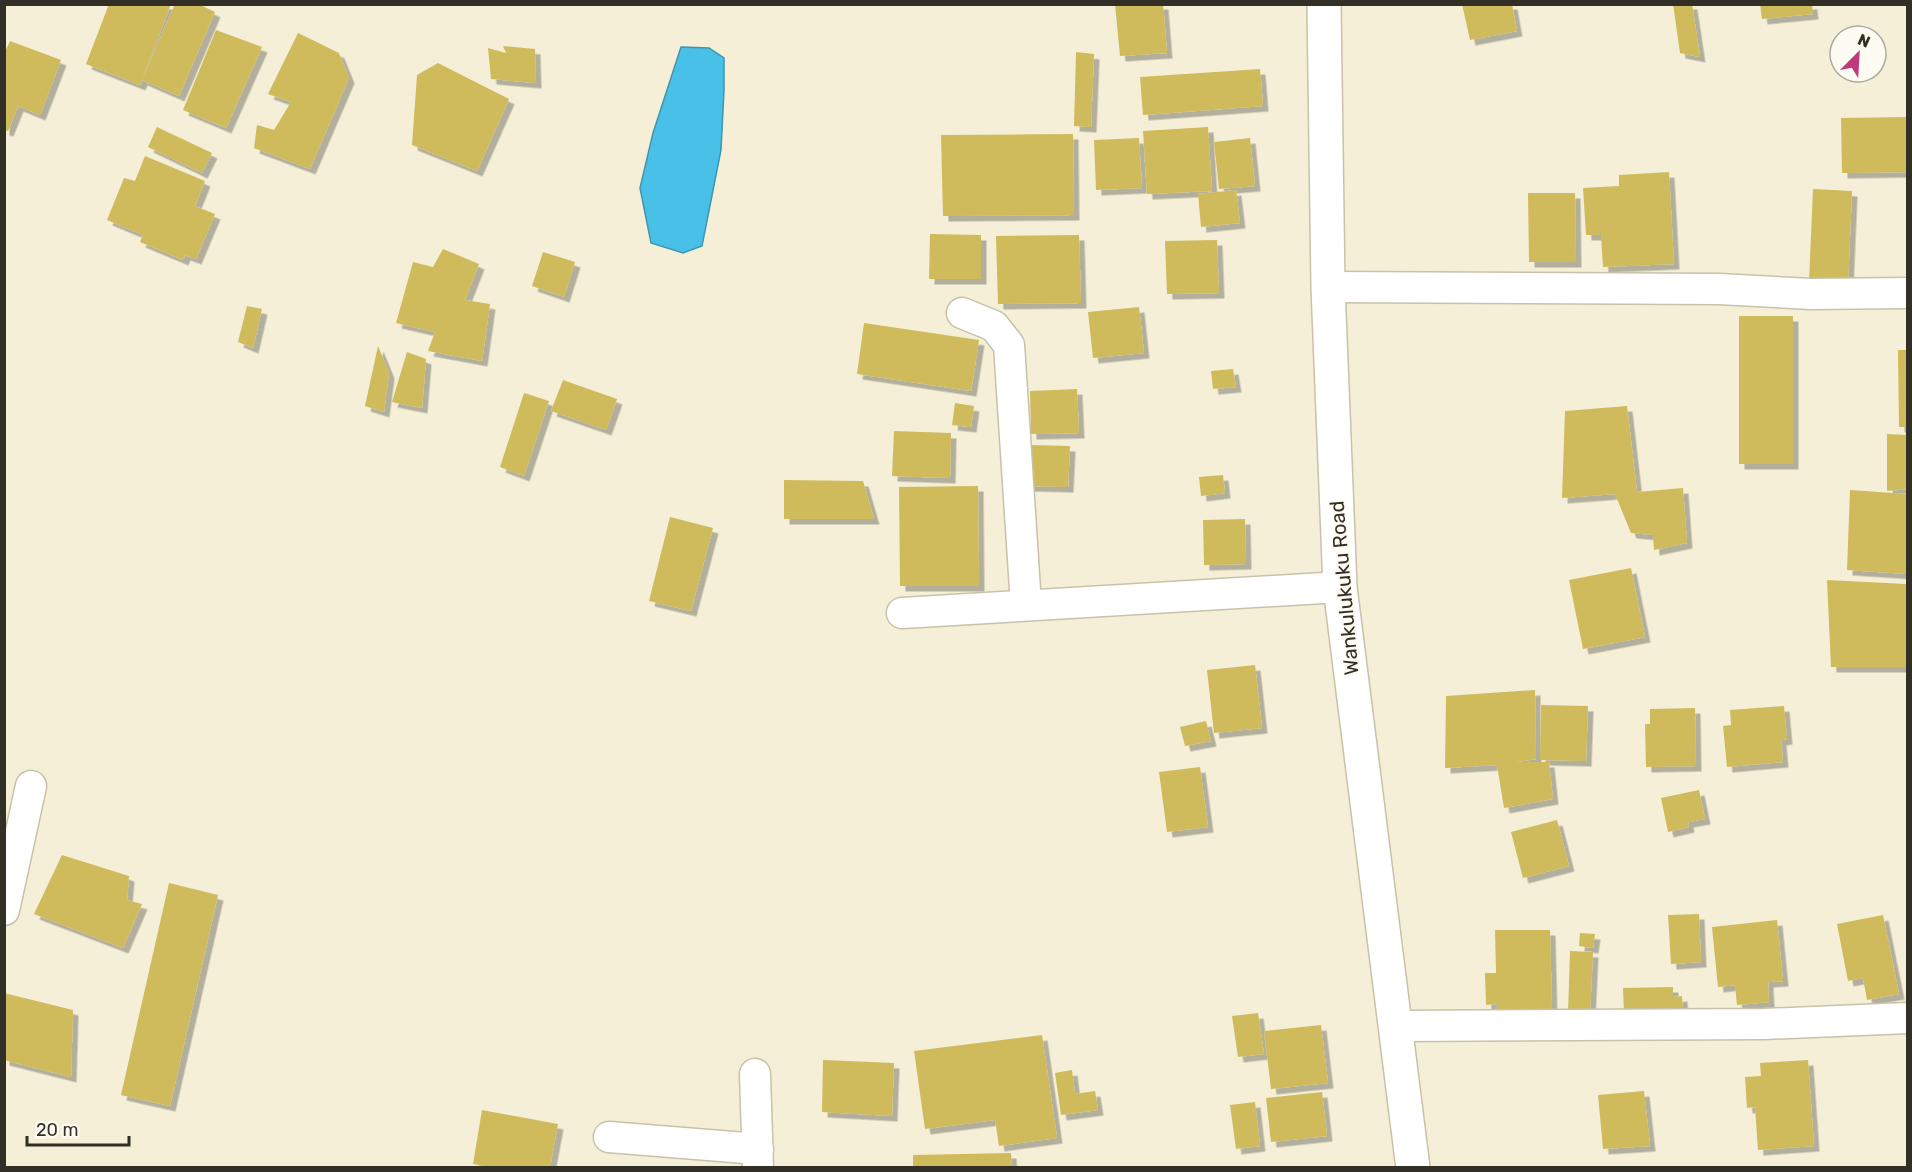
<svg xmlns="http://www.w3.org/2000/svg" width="1912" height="1172" font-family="Rubik,sans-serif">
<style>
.water{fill:#48c0e7;stroke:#4195ad;stroke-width:1.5}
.building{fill:#d0bb5c;filter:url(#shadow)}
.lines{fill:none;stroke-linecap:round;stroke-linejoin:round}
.street-casing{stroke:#c7c2a9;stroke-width:33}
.secondary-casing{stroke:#c7c2a9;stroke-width:36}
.street{stroke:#fff;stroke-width:30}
.secondary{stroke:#fff;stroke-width:33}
.labels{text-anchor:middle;stroke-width:4.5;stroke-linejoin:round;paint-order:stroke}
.street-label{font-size:20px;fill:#323026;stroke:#fefcf2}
</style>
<defs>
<filter id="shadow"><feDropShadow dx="5.5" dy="5.5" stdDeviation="0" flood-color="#0004"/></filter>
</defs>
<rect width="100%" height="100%" fill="#f4efd6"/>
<polygon class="water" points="681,47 709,48 724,58 724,90 721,150 702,246 683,253 651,243 640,188 653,133"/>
<g class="building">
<polygon points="109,4 171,4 140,85 86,64"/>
<polygon points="175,4 198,4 215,12 179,96 142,80"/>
<polygon points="1115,4 1163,4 1167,53 1120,56"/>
<polygon points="1462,4 1512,4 1517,31 1470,40"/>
<polygon points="1673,4 1692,4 1700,57 1680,53"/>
<polygon points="1760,4 1812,4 1813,14 1762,19"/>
<polygon points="216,30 262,47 226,128 183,110"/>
<polygon points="298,33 339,53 349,78 310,169 254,148 257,125 274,130 291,102 268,94"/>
<polygon points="10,41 61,60 40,115 18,106 8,131 4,130 4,54"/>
<polygon points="503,46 535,49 536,83 491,79 488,48 506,53"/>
<polygon points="1076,52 1094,54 1091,127 1074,126"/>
<polygon points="438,63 509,99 477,171 412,145 417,75"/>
<polygon points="1260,69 1263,106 1143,115 1140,77"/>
<polygon points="1908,117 1908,172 1842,173 1841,118"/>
<polygon points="157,127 212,153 202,173 148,147"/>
<polygon points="1208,127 1212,191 1147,194 1143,131"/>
<polygon points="1073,134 1074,215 943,216 941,135"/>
<polygon points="1139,138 1142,188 1096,190 1094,140"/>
<polygon points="1250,138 1255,186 1219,189 1214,142"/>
<polygon points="145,156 205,181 195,206 215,214 196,259 185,255 183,260 140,242 143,235 107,220 124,178 135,181"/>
<polygon points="1669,172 1674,264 1603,267 1601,235 1586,235 1583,188 1619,186 1619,175"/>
<polygon points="1813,189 1852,191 1848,283 1809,282"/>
<polygon points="1236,190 1240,223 1201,227 1198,194"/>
<polygon points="1528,193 1575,193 1576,262 1529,262"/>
<polygon points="930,234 981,235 981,279 929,279"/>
<polygon points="1079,235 1081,303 998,304 996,236"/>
<polygon points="1217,240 1219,293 1167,294 1165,241"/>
<polygon points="443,249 479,264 465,300 490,304 482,361 428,351 435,332 396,323 413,262 433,267"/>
<polygon points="543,252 575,262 564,297 532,286"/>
<polygon points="247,306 262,309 253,348 238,342"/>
<polygon points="1139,307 1144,353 1093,358 1088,312"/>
<rect x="1739" y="316" width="54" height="148"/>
<polygon points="864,323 979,340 971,391 857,374"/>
<polygon points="378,346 389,373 384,412 365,406"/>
<polygon points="1898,350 1908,350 1908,427 1899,427"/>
<polygon points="407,352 426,359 422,408 392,402"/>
<polygon points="1233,369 1236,387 1213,389 1211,371"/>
<polygon points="563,380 617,399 606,430 551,411"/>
<polygon points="1077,389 1079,433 1031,434 1030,391"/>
<polygon points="524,393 549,401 524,476 500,467"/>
<polygon points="955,403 974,406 971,427 952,425"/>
<polygon points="1627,406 1637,492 1683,488 1687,543 1654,550 1653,535 1631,533 1615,494 1562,498 1565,411"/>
<polygon points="894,431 951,433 950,478 892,476"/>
<polygon points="1887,434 1908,435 1908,489 1887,491"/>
<polygon points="1030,445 1070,446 1068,487 1028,486"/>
<polygon points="1223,475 1225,493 1201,496 1199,477"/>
<polygon points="784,480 863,481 874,519 784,519"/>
<polygon points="978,486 979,586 900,586 899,487"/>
<polygon points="1850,490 1908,494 1908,574 1847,570"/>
<polygon points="670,517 713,528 691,611 649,601"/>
<polygon points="1245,519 1246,564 1204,565 1203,520"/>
<polygon points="1631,568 1645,637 1583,649 1569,580"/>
<polygon points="1827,580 1906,584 1908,667 1831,667"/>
<polygon points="1255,665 1262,728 1214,733 1207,670"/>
<polygon points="1535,690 1536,759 1516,762 1549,762 1553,799 1504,808 1497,765 1445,768 1446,696"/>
<polygon points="1541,705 1588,706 1586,761 1540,760"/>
<polygon points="1784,706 1787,739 1781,740 1783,762 1727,767 1723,726 1731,725 1730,710"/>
<polygon points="1695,708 1696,766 1646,767 1645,724 1650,724 1650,709"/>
<polygon points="1206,721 1211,741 1185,746 1180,727"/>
<polygon points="1200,767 1208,827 1167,832 1159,772"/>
<polygon points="1699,790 1705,819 1688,822 1689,827 1668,832 1661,798"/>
<polygon points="1557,820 1569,866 1523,878 1511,832"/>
<polygon points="62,855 129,876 127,900 142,904 123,948 34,914"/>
<polygon points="169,883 218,895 170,1106 121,1095"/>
<polygon points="1699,914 1701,962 1671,964 1668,915"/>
<polygon points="1883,915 1899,994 1867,1000 1863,978 1848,981 1837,924"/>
<polygon points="1777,920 1783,981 1768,982 1769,1002 1737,1005 1735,985 1718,987 1712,927"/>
<polygon points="1495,930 1550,930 1552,1011 1498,1012 1497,1004 1486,1005 1485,973 1496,973"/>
<polygon points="1580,933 1595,934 1593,948 1579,946"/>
<polygon points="1570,951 1593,952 1590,1014 1568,1013"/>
<polygon points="1673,987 1673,997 1682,996 1683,1012 1624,1014 1623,988"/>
<polygon points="4,993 73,1010 71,1077 4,1060"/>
<polygon points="1258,1013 1264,1054 1238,1057 1232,1016"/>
<polygon points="1321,1025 1328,1083 1271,1089 1264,1031"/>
<polygon points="1042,1035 1057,1138 999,1146 995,1120 925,1129 914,1051"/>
<polygon points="823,1060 894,1063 892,1116 822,1112"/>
<polygon points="1808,1060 1814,1146 1758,1150 1755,1107 1747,1108 1745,1077 1761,1076 1760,1063"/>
<polygon points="1072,1070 1075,1094 1095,1091 1098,1110 1061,1115 1055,1073"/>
<polygon points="1644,1091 1650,1146 1603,1149 1598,1095"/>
<polygon points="1322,1092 1327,1136 1271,1142 1266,1098"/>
<polygon points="1255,1102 1260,1146 1236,1149 1230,1105"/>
<polygon points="482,1110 558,1124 550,1167 491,1167 473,1164"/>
<polygon points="1011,1153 1012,1167 913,1167 913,1155"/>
</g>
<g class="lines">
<defs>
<g id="street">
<polyline points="1328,287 1719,289 1811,294 1908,293"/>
<polyline points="962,313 994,326 1009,345 1026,605"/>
<polyline points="902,613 1340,587"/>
<polyline points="4,910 31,786"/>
<polyline points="1395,1026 1764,1024 1908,1018"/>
<polyline points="755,1074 758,1168"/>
<polyline points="609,1137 758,1149"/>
</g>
<polyline id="secondary" points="1324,4 1328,287 1340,587 1413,1168"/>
</defs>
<use href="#street" class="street-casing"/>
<use href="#secondary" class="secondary-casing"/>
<use href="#street" class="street"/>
<use href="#secondary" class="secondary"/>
</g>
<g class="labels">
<g class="street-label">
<text transform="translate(1344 588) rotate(-95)" y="7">Wankulukuku Road</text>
</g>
</g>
<rect width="1912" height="1172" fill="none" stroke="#323026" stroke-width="12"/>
<g transform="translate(1858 54) rotate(24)"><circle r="28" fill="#fefcf2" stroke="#acaaa0" stroke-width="1.5"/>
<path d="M0-4.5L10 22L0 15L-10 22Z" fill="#bf3a7b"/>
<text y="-9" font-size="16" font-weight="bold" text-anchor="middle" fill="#323026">N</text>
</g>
<path d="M27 1136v9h102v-9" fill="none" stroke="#323026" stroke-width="3"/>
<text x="36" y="1136" font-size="18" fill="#323026" stroke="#fefcf2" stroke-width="4.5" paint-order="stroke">20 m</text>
</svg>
